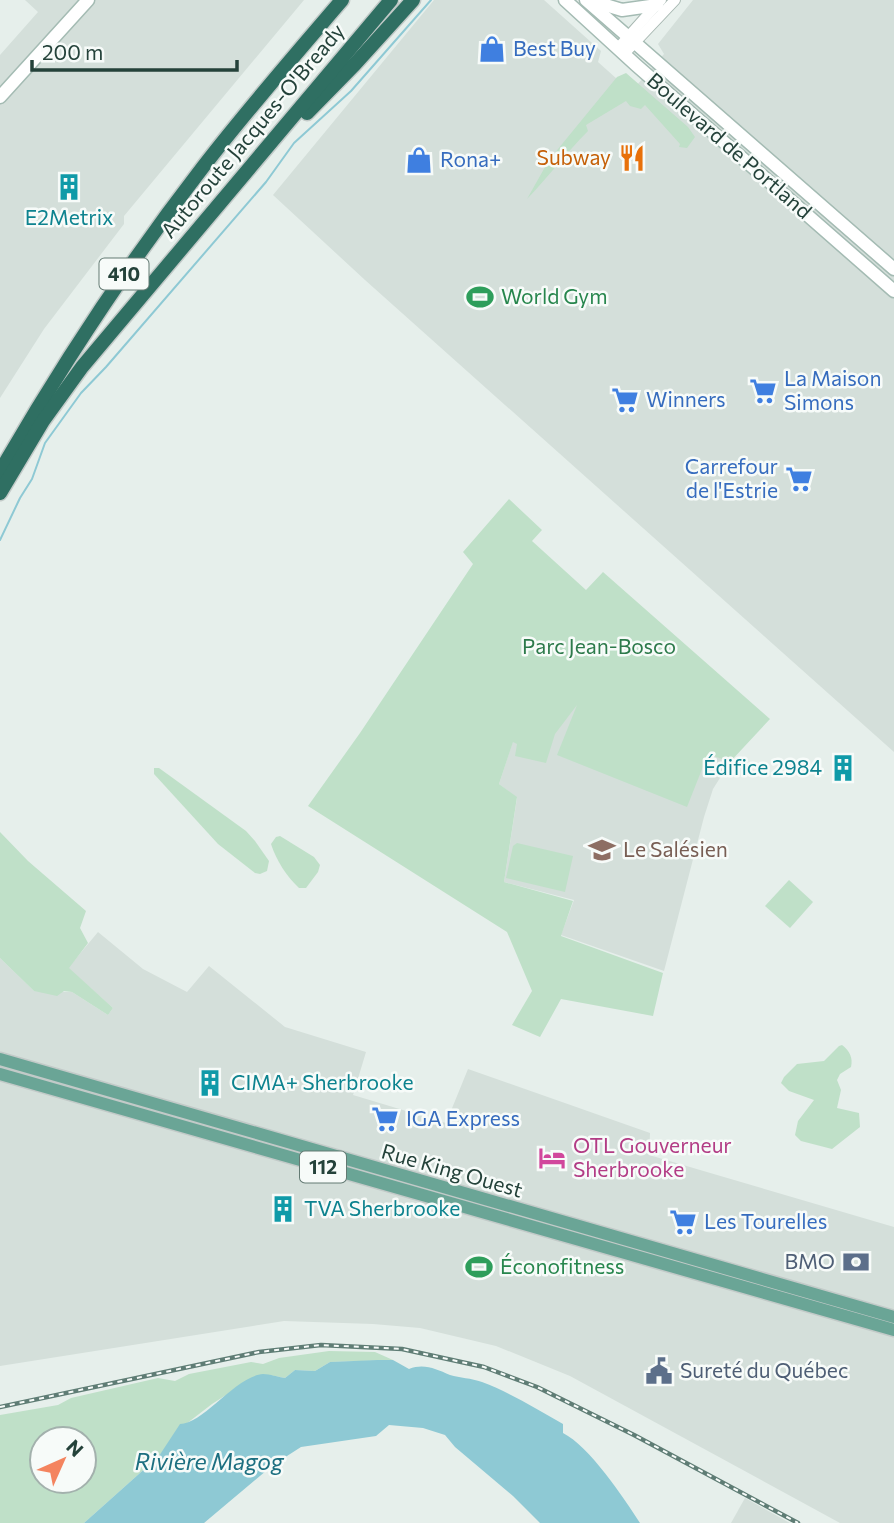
<svg xmlns="http://www.w3.org/2000/svg" width="894" height="1523" font-family="Commissioner,sans-serif">
<style>
.built{fill:#d4dfda}
.green{fill:#bfe0c8;fill-rule:evenodd}
.water{fill:#8ec9d4}
.lines{fill:none;stroke-linecap:round;stroke-linejoin:round}
.stream{stroke:#8ec9d4;stroke-width:2}
.tertiary-casing{stroke:#a8b8b2;stroke-width:12}
.secondary-casing{stroke:#a4bbb3;stroke-width:15}
.primary-casing{stroke:#c2cac8;stroke-width:15}
.motorway-casing{stroke:#c2cac8;stroke-width:17}
.tertiary{stroke:#fff;stroke-width:10}
.secondary{stroke:#fff;stroke-width:12}
.primary{stroke:#6aa596;stroke-width:12}
.motorway{stroke:#2f6f62;stroke-width:14}
.rail-casing{stroke:#5f7d75;stroke-width:4.5}
.rail{stroke:#f7fbf9;stroke-width:2;stroke-dasharray:5;stroke-linecap:butt}
.labels{text-anchor:middle;stroke-width:5;stroke-linejoin:round;paint-order:stroke}
.shield{fill:#f7fbf9;stroke:#637a73;stroke-width:2}
.shield-label{font-size:19px;font-weight:bold;fill:#24423a}
.shop-label{font-size:21px;fill:#366cbe;stroke:#f7fbf9;text-anchor:start}
.street-label{font-size:21px;fill:#24423a;stroke:#f7fbf9}
.food-label{font-size:21px;fill:#c56008;stroke:#f7fbf9;text-anchor:end}
.culture-label{font-size:21px;fill:#0d838f;stroke:#f7fbf9;text-anchor:start}
.leisure-label{font-size:21px;fill:#27864d;stroke:#f7fbf9;text-anchor:start}
.park-label{font-size:21px;fill:#2d7a4b;stroke:#f7fbf9}
.education-label{font-size:21px;fill:#785e54;stroke:#f7fbf9;text-anchor:start}
.hotel-label{font-size:21px;fill:#b23c85;stroke:#f7fbf9;text-anchor:start}
.service-label{font-size:21px;fill:#4e5e75;stroke:#f7fbf9;text-anchor:end}
.water-label{font-size:23px;font-style:italic;fill:#1c6f80;stroke:#f7fbf9}
</style>
<rect width="100%" height="100%" fill="#e6efeb"/>
<g class="built">
<polygon points="25,0 304,0 124,216 124,224 44,329 0,398 0,55 38,12"/>
<polygon points="434,0 544,0 601,51 598,62 617,79 637,85 664,54 658,44 693,0 894,0 894,752 365,280 273,195"/>
<polygon points="578,702 730,762 713,789 704,817 664,971 561,935 574,900 504,882 517,798 499,784 513,741"/>
<polygon points="98,932 143,969 187,992 209,966 285,1027 366,1052 353,1095 446,1123 468,1069 650,1133 649,1155 894,1227 894,1523 840,1523 570,1376 496,1346 420,1328 373,1324 284,1321 0,1366 0,958 34,991 72,992 108,1015 113,1008 68,968"/>
<polygon points="745,1498 790,1523 731,1523"/>
</g>
<g class="green">
<path d="M626 73 688 127 695 137 687 148 679 147 680 144 645 105 641 109 630 106 626 101 586 125 588 131C566 153 549 176 527 199L549 160 617 77Z"/>
<polygon points="509,499 542,530 532,541 586,590 603,572 770,719 730,762 708,754 687,807 557,755 577,705 555,734 546,763 515,756 517,744 513,742 499,784 517,797 504,882 573,901 561,936 663,973 653,1016 561,999 540,1037 512,1025 532,991 507,932 308,806 360,733 473,564 463,552"/>
<polygon points="154,768 159,768 246,831 255,841 269,861 267,871 260,874 255,873 218,844 154,774"/>
<polygon points="0,832 28,861 86,911 80,928 88,943 69,968 113,1008 108,1015 72,992 64,991 57,996 34,991 0,958"/>
<path d="M280 836 314 857 320 865 318 872 306 888H299C287 877 276 860 271 844L276 837Z"/>
<polygon points="517,843 573,856 565,892 506,878 513,846"/>
<polygon points="789,880 813,902 790,928 765,906"/>
<path d="M842 1045C850 1051 853 1058 851 1067L840 1074 837 1080 841 1090 837 1108 859 1113 860 1127 832 1149 801 1141 795 1135 798 1121 814 1100 789 1091 781 1083 784 1077 797 1064 824 1061 839 1046Z"/>
<path d="M329 1351 375 1352 393 1360 330 1362 315 1371 295 1370 285 1378 269 1375 254 1377 212 1404 186 1424 159 1456 84 1523H0V1415L58 1405 71 1398 158 1378 175 1381 189 1374 251 1362 263 1364 279 1358ZM42 1439H84V1481H42Z"/>
</g>
<path class="water" d="M377 1360H393L409 1369C424 1363 436 1369 450 1375 460 1378 471 1378 482 1382 511 1393 537 1409 563 1424V1433C589 1446 624 1498 640 1523H540L513 1496 455 1447 445 1435 423 1428 389 1425 376 1436 301 1447 273 1465 204 1523H84L159 1456 180 1424C203 1424 236 1376 263 1374 270 1374 278 1377 285 1378L295 1370 315 1371 330 1362Z"/>
<g class="lines">
<polyline class="stream" points="0,540 20,498 32,479 45,443 81,393 106,367 266,182 294,143 351,91 431,0"/>
<defs>
<g id="tertiary">
<polyline points="618,48 661,0"/>
<polyline points="624,54 675,0"/>
</g>
<g id="secondary">
<polyline points="565,0 636,65 894,291"/>
<polyline points="586,0 894,269"/>
<polyline points="589,0 622,10 657,5"/>
<polyline points="0,97 88,0"/>
</g>
<g id="primary">
<polyline points="0,1059 894,1317"/>
<polyline points="0,1074 894,1330"/>
</g>
<g id="motorway">
<polyline points="307,113 355,64 413,0"/>
<path d="M0 472C61 366 128 264 203 167 247 110 295 55 342 0"/>
<polyline points="0,493 43,421 82,367 391,0"/>
</g>
</defs>
<use href="#tertiary" class="tertiary-casing"/>
<use href="#secondary" class="secondary-casing"/>
<use href="#primary" class="primary-casing"/>
<use href="#motorway" class="motorway-casing"/>
<use href="#tertiary" class="tertiary"/>
<use href="#secondary" class="secondary"/>
<use href="#primary" class="primary"/>
<use href="#motorway" class="motorway"/>
<defs>
<polyline id="rail" points="0,1407 259,1352 321,1345 402,1349 484,1367 537,1387 634,1435 798,1523"/>
</defs>
<use href="#rail" class="rail-casing"/>
<use href="#rail" class="rail"/>
</g>
<defs>
<symbol id="shop-bare" viewBox="-9 -9 18 18"><path d="M-5-2.5h2.3a2.7 3.5 0 0 1 5.4 0H5L5.5 6h-11ZM-1.5-2.5h3a1.5 2.3 0 0 0-3 0Z" fill="#3f7fe0" stroke="#f7fbf9" stroke-width="2.5" paint-order="stroke"/></symbol>
<symbol id="restaurant-bare" viewBox="-9 -9 18 18"><path d="M-5-6h1v4h1v-4h1v4h1v-4h1v5L-1.5 .5V6h-2V.5L-5-1ZM5-6V6H3V1.5H1.5Q1.5-4 5-6Z" fill="#e8710a" stroke="#f7fbf9" stroke-width="2.5" paint-order="stroke"/></symbol>
<symbol id="building-bare" viewBox="-9 -9 18 18"><path d="M-4-6H4V6H1V3H-1V6H-4ZM-2.5-4.3h1.7v1.8h-1.7ZM.8-4.3h1.7v1.8H.8ZM-2.5-1h1.7V.8h-1.7ZM.8-1h1.7V.8H.8Z" fill="#0f9aa8" stroke="#f7fbf9" stroke-width="2.5" paint-order="stroke"/></symbol>
<symbol id="stadium-bare" viewBox="-9 -9 18 18"><path d="M0-5a6.5 5 0 1 0 0 10a6.5 5 0 1 0 0-10ZM-3.5-1.8h7v3.6h-7Z" fill="#2e9e5b" stroke="#f7fbf9" stroke-width="2.5" paint-order="stroke"/></symbol>
<symbol id="supermarket-bare" viewBox="-9 -9 18 18"><path d="M-6-5.5h2.5l.6 2H6L4.5 2H-2.5L-4.4-4H-6ZM-1.5 3.2a1.3 1.3 0 1 0 .1 0ZM3 3.2a1.3 1.3 0 1 0 .1 0Z" fill="#3f7fe0" stroke="#f7fbf9" stroke-width="2.5" paint-order="stroke"/></symbol>
<symbol id="school-bare" viewBox="-9 -9 18 18"><path d="M0-5L7-2L0 1L-7-2ZM-4 1L0 2.5L4 1V4Q0 6-4 4Z" fill="#8d6e63" stroke="#f7fbf9" stroke-width="2.5" paint-order="stroke"/></symbol>
<symbol id="hotel-bare" viewBox="-9 -9 18 18"><path d="M-6-4.5h1.5V1H6V5H4.5V3h-9V5H-6ZM-4 0a1.8 1.8 0 1 1 3.6 0ZM.5 0V-2.5h3Q6-2.5 6 0Z" fill="#d1479c" stroke="#f7fbf9" stroke-width="2.5" paint-order="stroke"/></symbol>
<symbol id="bank-bare" viewBox="-9 -9 18 18"><path d="M-6-4H6V4H-6ZM0-2.3a2.3 2.3 0 1 0 0 4.6a2.3 2.3 0 1 0 0-4.6Z" fill="#5c6f8a" stroke="#f7fbf9" stroke-width="2.5" paint-order="stroke"/></symbol>
<symbol id="civic-bare" viewBox="-9 -9 18 18"><path d="M-.6-6.5H3V-4.5H.6V-3L4-1V1h2V6H-6V1h2V-1L-.6-3ZM-1.2 2.5V6h2.4V2.5Z" fill="#5c6f8a" stroke="#f7fbf9" stroke-width="2.5" paint-order="stroke"/></symbol>
</defs>
<g fill-rule="evenodd">
<use href="#shop-bare" x="473" y="30" width="38" height="38"/>
<use href="#restaurant-bare" x="613" y="139" width="38" height="38"/>
<use href="#shop-bare" x="400" y="141" width="38" height="38"/>
<use href="#building-bare" x="50" y="168" width="38" height="38"/>
<use href="#stadium-bare" x="461" y="278" width="38" height="38"/>
<use href="#supermarket-bare" x="744" y="372" width="38" height="38"/>
<use href="#supermarket-bare" x="606" y="381" width="38" height="38"/>
<use href="#supermarket-bare" x="780" y="460" width="38" height="38"/>
<use href="#building-bare" x="824" y="749" width="38" height="38"/>
<use href="#school-bare" x="583" y="831" width="38" height="38"/>
<use href="#building-bare" x="191" y="1064" width="38" height="38"/>
<use href="#supermarket-bare" x="366" y="1100" width="38" height="38"/>
<use href="#hotel-bare" x="533" y="1139" width="38" height="38"/>
<use href="#building-bare" x="264" y="1190" width="38" height="38"/>
<use href="#supermarket-bare" x="664" y="1203" width="38" height="38"/>
<use href="#bank-bare" x="837" y="1243" width="38" height="38"/>
<use href="#stadium-bare" x="460" y="1248" width="38" height="38"/>
<use href="#civic-bare" x="640" y="1352" width="38" height="38"/>
</g>
<g class="labels">
<g class="shield">
<rect x="99.5" y="258.5" width="49" height="31" rx="5"/>
<rect x="300" y="1151.5" width="46" height="31" rx="5"/>
</g>
<g class="shield-label">
<text x="124" y="281">410</text>
<text x="323" y="1174">112</text>
</g>
<g class="shop-label">
<text x="513" y="56">Best Buy</text>
<text x="440" y="167">Rona+</text>
<text x="784" y="386">La Maison<tspan x="784" dy="24">Simons</tspan></text>
<text x="646" y="407">Winners</text>
<text x="778" y="474" text-anchor="end">Carrefour<tspan x="778" dy="24">de l'Estrie</tspan></text>
<text x="406" y="1126">IGA Express</text>
<text x="704" y="1229">Les Tourelles</text>
</g>
<g class="street-label">
<text transform="translate(253 131) rotate(-50)" y="7">Autoroute Jacques-O'Bready</text>
<text transform="translate(729 146) rotate(41)" y="7">Boulevard de Portland</text>
<text transform="translate(452 1171) rotate(16)" y="7">Rue King Ouest</text>
</g>
<g class="food-label">
<text x="611" y="165">Subway</text>
</g>
<g class="culture-label">
<text x="69" y="225" text-anchor="middle">E2Metrix</text>
<text x="822" y="775" text-anchor="end">Édifice 2984</text>
<text x="231" y="1090">CIMA+ Sherbrooke</text>
<text x="304" y="1216">TVA Sherbrooke</text>
</g>
<g class="leisure-label">
<text x="501" y="304">World Gym</text>
<text x="500" y="1274">Éconofitness</text>
</g>
<g class="park-label">
<text x="599" y="654">Parc Jean-Bosco</text>
</g>
<g class="education-label">
<text x="623" y="857">Le Salésien</text>
</g>
<g class="hotel-label">
<text x="573" y="1153">OTL Gouverneur<tspan x="573" dy="24">Sherbrooke</tspan></text>
</g>
<g class="service-label">
<text x="835" y="1269">BMO</text>
<text x="680" y="1378" text-anchor="start">Sureté du Québec</text>
</g>
<g class="water-label">
<text x="209" y="1470">Rivière Magog</text>
</g>
</g>
<g transform="translate(63 1460) rotate(45)"><circle r="33" fill="#f7fbf9" stroke="#a3b1ad" stroke-width="2"/>
<path d="M0-5L12 26L0 18L-12 26Z" fill="#f4845f"/>
<text y="-10" font-size="19" font-weight="bold" text-anchor="middle" fill="#24423a">N</text>
</g>
<path d="M32 60v10h205v-10" fill="none" stroke="#24423a" stroke-width="3.5"/>
<text x="42" y="60" font-size="21" fill="#24423a" stroke="#f7fbf9" stroke-width="5" paint-order="stroke">200 m</text>
</svg>
